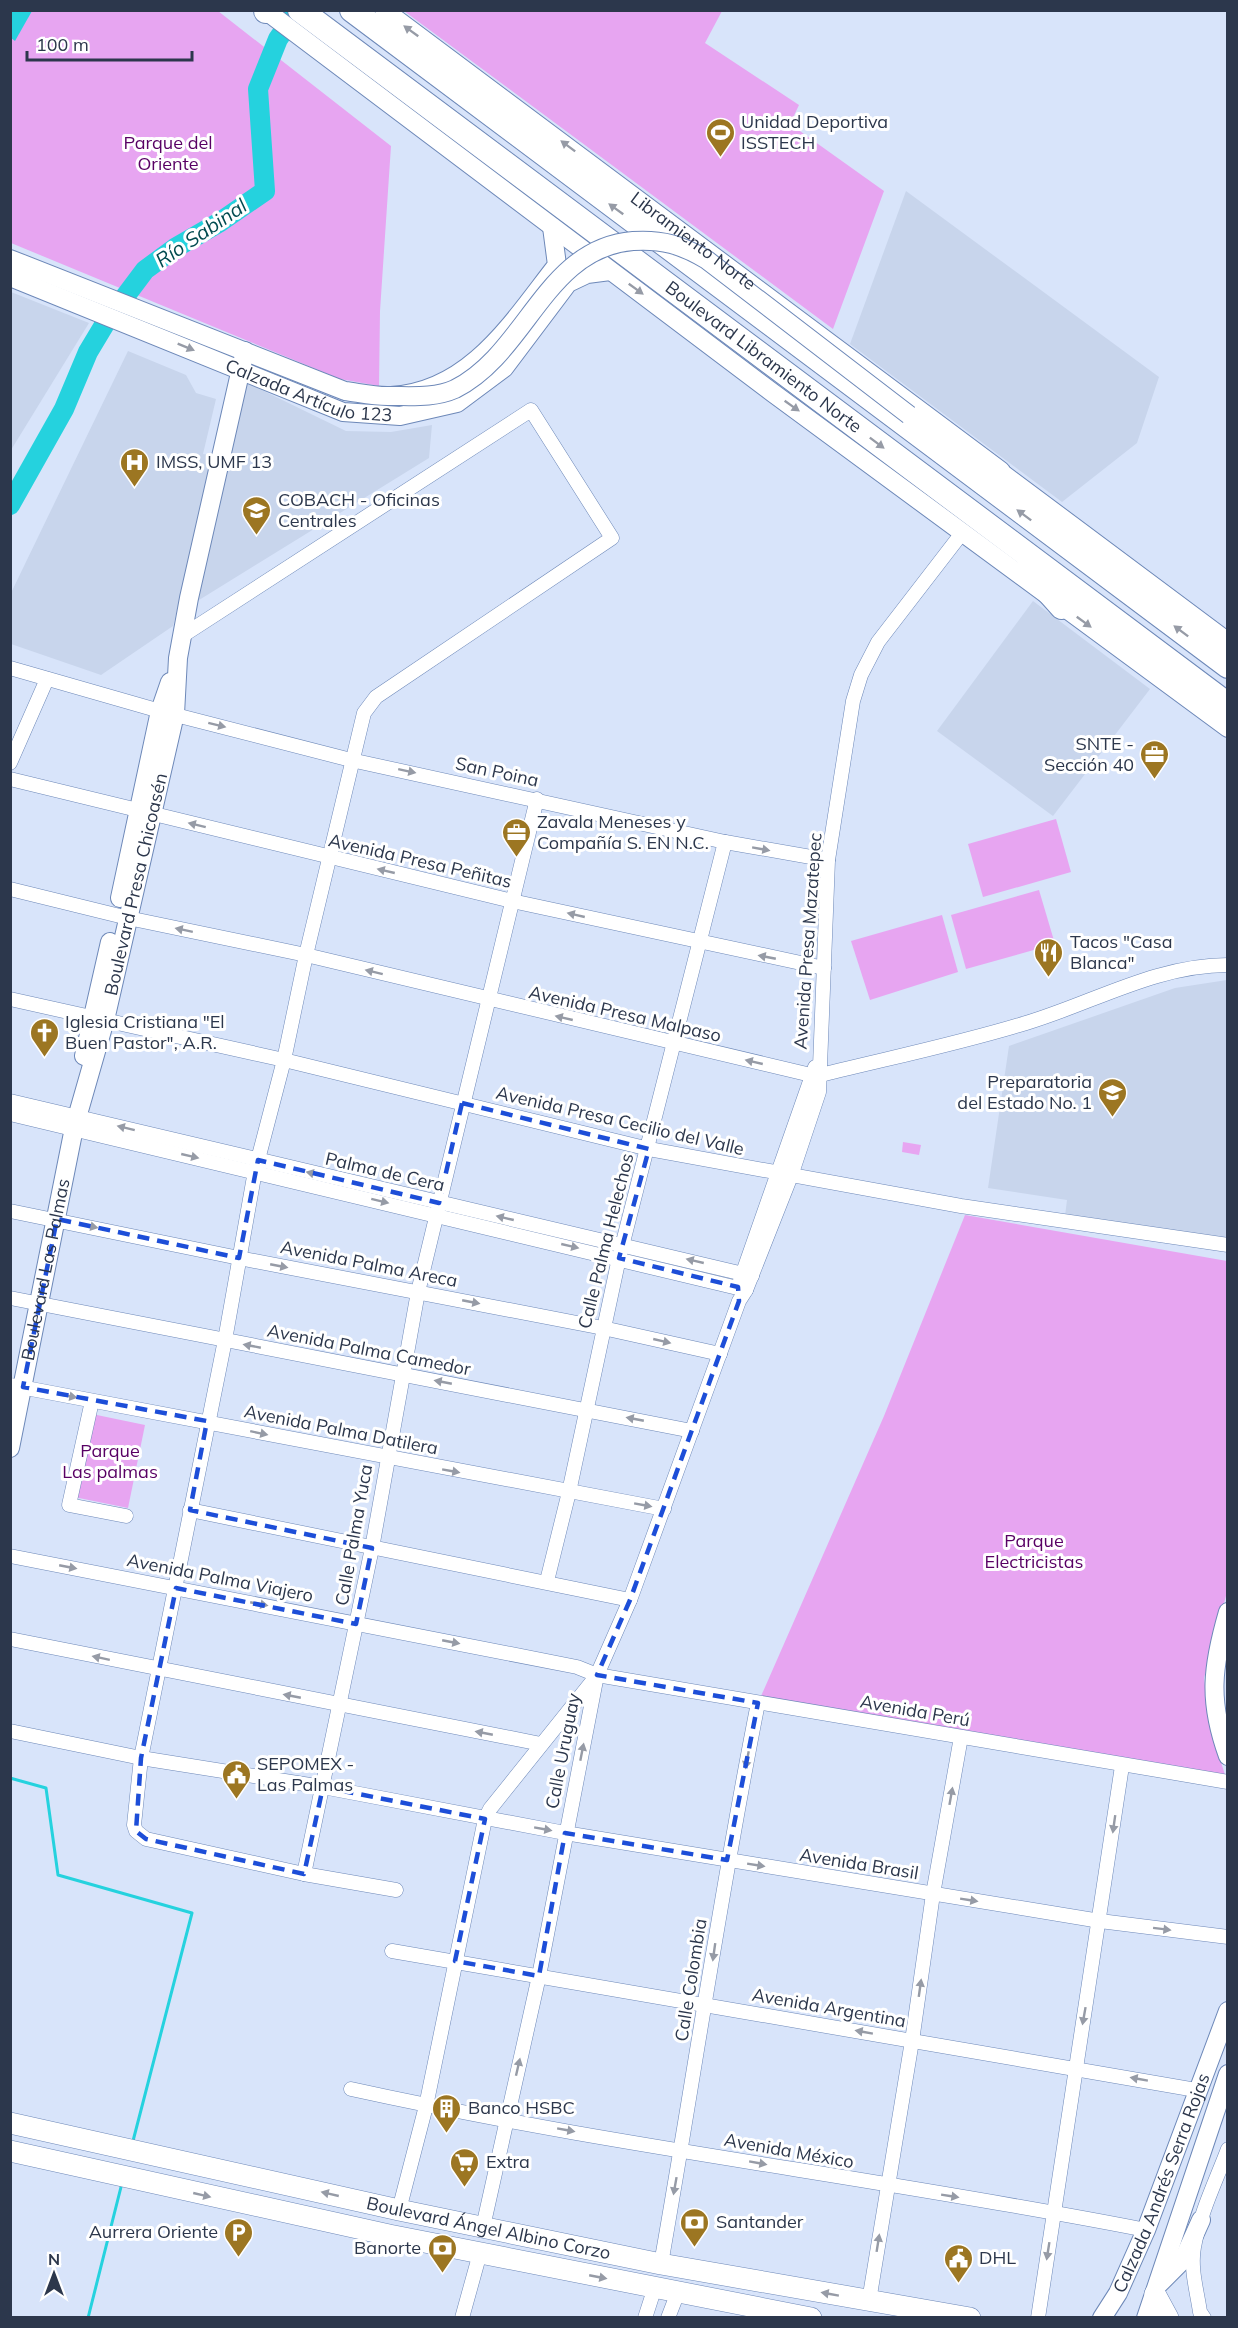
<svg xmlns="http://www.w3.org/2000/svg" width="1238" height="2328" font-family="Mulish,sans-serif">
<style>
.built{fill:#c8d5ec}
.green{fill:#e7a5f1}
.water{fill:#25d2de}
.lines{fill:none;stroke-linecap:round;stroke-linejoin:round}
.stream{stroke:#25d2de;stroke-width:3}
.river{stroke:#25d2de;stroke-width:20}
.street-casing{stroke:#6d88b8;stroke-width:15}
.secondary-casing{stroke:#6d88b8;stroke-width:20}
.primary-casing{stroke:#6d88b8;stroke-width:22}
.highway-casing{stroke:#6d88b8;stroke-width:26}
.street{stroke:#fff;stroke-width:14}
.secondary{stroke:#fff;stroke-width:18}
.primary{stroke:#fff;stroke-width:21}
.highway{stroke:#fff;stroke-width:24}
.secondary-bridge-casing{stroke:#6d88b8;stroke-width:20;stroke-linecap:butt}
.secondary-bridge{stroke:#fff;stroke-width:18}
.oneway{fill:#969ba6}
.marked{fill:none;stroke:#1d4ed8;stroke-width:4.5;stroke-dasharray:12 8;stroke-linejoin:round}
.labels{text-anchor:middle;stroke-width:6;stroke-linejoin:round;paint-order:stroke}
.poi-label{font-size:18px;fill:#2c374c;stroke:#fff;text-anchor:start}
.park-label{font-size:18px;fill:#580064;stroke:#fff}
.street-label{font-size:18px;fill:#2c374c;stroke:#fff}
.water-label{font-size:20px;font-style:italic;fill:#014b50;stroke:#fff}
</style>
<rect width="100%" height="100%" fill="#d8e4fa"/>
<g class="built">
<polygon points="906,191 1159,377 1137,443 1062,502 850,344"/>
<polygon points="11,292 89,323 11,450"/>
<polygon points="128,351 186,375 196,393 216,399 203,454 215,456 173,626 101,675 11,644 10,595"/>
<polygon points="245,382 346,431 391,432 432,425 429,458 191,605"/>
<polygon points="1033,601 1150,689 1053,816 937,731"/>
<polygon points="1227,980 1227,1239 1065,1216 1067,1200 988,1188 1009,1046 1175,988"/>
</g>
<g class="green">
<polygon points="10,11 218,11 391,146 380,311 379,386 340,379 11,243"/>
<polygon points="404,11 722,11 705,43 799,105 790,124 884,191 833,329"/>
<polygon points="1056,819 1071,872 983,897 968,844"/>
<polygon points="1039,890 1055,944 966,969 951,915"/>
<polygon points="942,915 958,972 870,1000 851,941"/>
<polygon points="903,1142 921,1145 919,1155 902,1152"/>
<polygon points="965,1215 1227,1261 1227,1592 1204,1678 1211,1731 1226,1778 758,1703 884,1416"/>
<polygon points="92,1414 145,1425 128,1508 74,1497"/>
</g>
<polygon class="water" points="10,11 32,11 15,41 11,38"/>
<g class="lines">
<g class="stream">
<polyline points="10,1778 46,1788 58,1875 192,1913 133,2141"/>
<polyline points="88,2318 122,2183"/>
</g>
<polyline class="river" points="10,505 64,409 88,352 106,322 145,270 175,248 220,222 265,191 258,89 278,39 296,13"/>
<defs>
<g id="street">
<polyline points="182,636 531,410 612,538 376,697 364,713 306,955 284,1060 255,1171 225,1340 141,1758 134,1825 136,1831 146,1839 304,1874 396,1890"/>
<polyline points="10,668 160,711 351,760 725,842 828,860"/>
<polyline points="10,763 47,679"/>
<polyline points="10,779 512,901 824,968"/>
<path d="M10 889 128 918 306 955 811 1075H821C889 1058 958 1044 1026 1023 1093 1003 1156 965 1228 965"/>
<polyline points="10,999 284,1060 649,1149 961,1206 1228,1245"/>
<polyline points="10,1101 752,1276"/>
<polyline points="10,1114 746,1290"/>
<polyline points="10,1211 239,1258 603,1328 720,1354"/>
<polyline points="740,1281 815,1067"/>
<polyline points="10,1298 692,1431"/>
<path d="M10 1385C228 1427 446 1469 664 1509"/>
<polyline points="92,1401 69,1505 126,1516"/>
<polyline points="190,1510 630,1600"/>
<polyline points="10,1556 577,1667 597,1675 1228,1782"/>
<polyline points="547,1581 569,1492 619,1258 725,842"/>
<polyline points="10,1639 541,1744"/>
<polyline points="10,1731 141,1758 323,1787 565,1833 1100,1921 1228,1937"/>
<polyline points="304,1874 372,1548 418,1292 537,799"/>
<polyline points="392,1951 1196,2090"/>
<path d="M351 2089C614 2147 882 2178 1146 2230"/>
<polyline points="399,2210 426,2106 485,1819 490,1809 595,1678"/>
<polyline points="483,2227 539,1976 597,1675 630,1600 739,1301 746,1290 791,1176 819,1092 828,860 853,701 861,675 878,642 962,533"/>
<path d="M661 2264C694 2077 721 1889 758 1703"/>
<polyline points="869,2301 912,2041 933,1894 961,1737"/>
<polyline points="462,2318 480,2253"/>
<polyline points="645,2318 655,2287"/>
<polyline points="668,2318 678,2292"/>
<polyline points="1038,2318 1122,1766"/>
<path d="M1204 2318 1200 2312C1197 2291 1190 2268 1194 2247 1200 2213 1216 2181 1228 2149"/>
</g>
<g id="secondary">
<polyline points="265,10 773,393 1228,728"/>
<path id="s1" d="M384 10 1001 471"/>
<path d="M10 259 345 391C360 393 377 397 391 396 470 392 513 321 557 265L552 227"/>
<path id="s2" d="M10 277 343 412 400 416 457 403 504 368 568 283 587 274 610 271"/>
<polyline points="991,465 1228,642"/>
<polyline points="120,898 160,711 170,682"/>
<polyline points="84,1056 110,942"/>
<path id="s3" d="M10 1448 74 1128 105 1020 175 714 178 658 189 598 245 351"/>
<path d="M1228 1612C1212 1667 1208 1701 1228 1756"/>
<polyline points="1159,2284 1183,2260 1201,2220"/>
<path id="s4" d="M1102 2318 1118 2293 1146 2230 1228 2011"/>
<polyline points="1146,2318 1228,2074"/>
</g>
<g id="primary">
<path id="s5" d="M10 2123 399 2210 661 2264 970 2318"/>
<polyline points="10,2151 389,2235 811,2318"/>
<polyline points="1155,2294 1168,2318"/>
</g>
<g id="highway">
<polyline points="266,10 266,11"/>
<path id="s6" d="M300 10 1228 705"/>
<polyline points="352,10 1228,666"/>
<polyline points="1028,569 1062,607"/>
</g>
</defs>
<use href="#street" class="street-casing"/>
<use href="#secondary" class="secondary-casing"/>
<use href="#primary" class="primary-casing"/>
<use href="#highway" class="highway-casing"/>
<use href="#street" class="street"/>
<use href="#secondary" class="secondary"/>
<use href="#primary" class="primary"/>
<use href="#highway" class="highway"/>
<defs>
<path id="secondary-bridge" d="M391 396C412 396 435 398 455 389 527 353 545 248 633 241 662 239 682 245 707 260L909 415"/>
</defs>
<use href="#secondary-bridge" class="secondary-bridge-casing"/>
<use href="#secondary-bridge" class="secondary-bridge"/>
</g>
<defs><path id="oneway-solid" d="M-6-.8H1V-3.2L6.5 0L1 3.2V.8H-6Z" transform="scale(1.5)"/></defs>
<g class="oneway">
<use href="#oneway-solid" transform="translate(411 31) rotate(-144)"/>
<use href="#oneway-solid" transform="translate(568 146) rotate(-143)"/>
<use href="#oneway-solid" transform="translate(616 209) rotate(-144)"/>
<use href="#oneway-solid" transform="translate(636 289) rotate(36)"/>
<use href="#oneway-solid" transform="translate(186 347) rotate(22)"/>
<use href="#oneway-solid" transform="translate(792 406) rotate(35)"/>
<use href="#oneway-solid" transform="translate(877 443) rotate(37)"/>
<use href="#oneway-solid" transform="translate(1024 515) rotate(-143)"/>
<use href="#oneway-solid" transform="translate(1084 622) rotate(36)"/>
<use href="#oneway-solid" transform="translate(1181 631) rotate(-143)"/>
<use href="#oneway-solid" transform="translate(217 725) rotate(14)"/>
<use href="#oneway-solid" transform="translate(407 771) rotate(12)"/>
<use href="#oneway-solid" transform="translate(197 825) rotate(-166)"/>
<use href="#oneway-solid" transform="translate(761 849) rotate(10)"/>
<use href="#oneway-solid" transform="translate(386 871) rotate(-167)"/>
<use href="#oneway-solid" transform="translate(576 915) rotate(-167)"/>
<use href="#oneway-solid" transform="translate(184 930) rotate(-168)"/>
<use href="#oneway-solid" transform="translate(767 957) rotate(-169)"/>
<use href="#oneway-solid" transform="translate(374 972) rotate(-166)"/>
<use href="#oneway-solid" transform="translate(564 1018) rotate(-167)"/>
<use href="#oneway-solid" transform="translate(754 1062) rotate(-167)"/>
<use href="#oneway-solid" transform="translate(126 1128) rotate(-166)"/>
<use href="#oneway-solid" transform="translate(190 1156) rotate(13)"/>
<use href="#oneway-solid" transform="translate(315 1174) rotate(-167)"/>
<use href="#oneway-solid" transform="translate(380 1201) rotate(14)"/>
<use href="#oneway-solid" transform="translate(505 1218) rotate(-167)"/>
<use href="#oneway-solid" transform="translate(89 1226) rotate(12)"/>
<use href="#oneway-solid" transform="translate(570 1246) rotate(13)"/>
<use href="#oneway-solid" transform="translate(695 1261) rotate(-167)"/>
<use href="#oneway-solid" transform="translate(279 1266) rotate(11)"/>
<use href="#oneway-solid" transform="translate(471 1302) rotate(11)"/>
<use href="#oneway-solid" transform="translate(662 1341) rotate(13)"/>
<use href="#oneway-solid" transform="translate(252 1346) rotate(-169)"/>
<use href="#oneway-solid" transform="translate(443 1382) rotate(-169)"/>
<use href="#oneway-solid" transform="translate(68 1396) rotate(11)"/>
<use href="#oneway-solid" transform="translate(635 1419) rotate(-169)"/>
<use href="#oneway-solid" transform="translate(259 1433) rotate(12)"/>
<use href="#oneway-solid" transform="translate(451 1471) rotate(10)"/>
<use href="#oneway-solid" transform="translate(643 1505) rotate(10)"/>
<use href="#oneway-solid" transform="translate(68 1567) rotate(11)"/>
<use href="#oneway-solid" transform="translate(259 1604) rotate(11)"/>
<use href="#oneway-solid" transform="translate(451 1642) rotate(11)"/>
<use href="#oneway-solid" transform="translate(101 1658) rotate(-168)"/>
<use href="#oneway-solid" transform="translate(292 1696) rotate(-169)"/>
<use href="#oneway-solid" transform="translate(484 1733) rotate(-169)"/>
<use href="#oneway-solid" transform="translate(582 1752) rotate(-79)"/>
<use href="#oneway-solid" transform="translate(747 1760) rotate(101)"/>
<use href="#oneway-solid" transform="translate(951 1796) rotate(-80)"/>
<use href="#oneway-solid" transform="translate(1114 1824) rotate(98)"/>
<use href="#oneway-solid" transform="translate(543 1829) rotate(10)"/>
<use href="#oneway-solid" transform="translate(756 1865) rotate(9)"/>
<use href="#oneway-solid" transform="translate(969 1900) rotate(9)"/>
<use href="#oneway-solid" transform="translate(1162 1929) rotate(7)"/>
<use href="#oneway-solid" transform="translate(714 1952) rotate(98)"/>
<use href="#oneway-solid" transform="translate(920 1988) rotate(-82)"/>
<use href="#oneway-solid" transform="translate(1084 2016) rotate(100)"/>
<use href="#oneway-solid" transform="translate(864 2032) rotate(-170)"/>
<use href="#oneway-solid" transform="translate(518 2067) rotate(-77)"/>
<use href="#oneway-solid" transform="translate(1139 2079) rotate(-170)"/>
<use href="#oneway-solid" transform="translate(566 2130) rotate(10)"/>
<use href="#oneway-solid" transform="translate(758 2163) rotate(10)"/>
<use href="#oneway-solid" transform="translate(675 2186) rotate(100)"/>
<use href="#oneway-solid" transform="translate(330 2194) rotate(-167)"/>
<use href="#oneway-solid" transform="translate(202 2195) rotate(13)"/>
<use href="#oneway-solid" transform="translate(950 2196) rotate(9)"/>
<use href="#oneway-solid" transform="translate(878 2243) rotate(-81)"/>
<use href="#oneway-solid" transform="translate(1048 2251) rotate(99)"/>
<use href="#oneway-solid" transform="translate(598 2277) rotate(11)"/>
<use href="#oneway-solid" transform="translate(830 2294) rotate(-170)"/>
</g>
<path class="marked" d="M462 1103 649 1149 619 1258 738 1287 739 1301 630 1600 597 1675 758 1703 727 1860 565 1833 539 1976 455 1961 485 1819 323 1787 304 1874 146 1839 136 1831 141 1758 176 1588 356 1624 372 1548 190 1510 207 1421 23 1387 57 1219 239 1258 258 1160 439 1203Z"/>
<defs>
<symbol id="stadium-pin" viewBox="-11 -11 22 30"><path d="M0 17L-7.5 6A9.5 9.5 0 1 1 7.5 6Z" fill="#9c7622" stroke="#fff"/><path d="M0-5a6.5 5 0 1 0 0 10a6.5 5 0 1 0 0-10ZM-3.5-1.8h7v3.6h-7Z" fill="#fff"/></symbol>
<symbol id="hospital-pin" viewBox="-11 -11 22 30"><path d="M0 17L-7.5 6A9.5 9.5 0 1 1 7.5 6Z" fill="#9c7622" stroke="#fff"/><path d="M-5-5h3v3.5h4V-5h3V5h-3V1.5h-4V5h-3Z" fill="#fff"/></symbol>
<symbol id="school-pin" viewBox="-11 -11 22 30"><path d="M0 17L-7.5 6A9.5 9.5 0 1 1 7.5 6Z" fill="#9c7622" stroke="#fff"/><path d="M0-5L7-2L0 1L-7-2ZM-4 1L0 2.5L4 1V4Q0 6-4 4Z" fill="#fff"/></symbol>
<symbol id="office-pin" viewBox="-11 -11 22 30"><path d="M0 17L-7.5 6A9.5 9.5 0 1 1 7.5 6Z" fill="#9c7622" stroke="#fff"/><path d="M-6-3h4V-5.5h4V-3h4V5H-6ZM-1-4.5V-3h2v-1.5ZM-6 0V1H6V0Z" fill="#fff"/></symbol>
<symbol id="restaurant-pin" viewBox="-11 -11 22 30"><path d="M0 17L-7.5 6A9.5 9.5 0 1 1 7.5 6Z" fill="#9c7622" stroke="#fff"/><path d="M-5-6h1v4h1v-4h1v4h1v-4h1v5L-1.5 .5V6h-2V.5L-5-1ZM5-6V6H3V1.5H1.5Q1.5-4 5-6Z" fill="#fff"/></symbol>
<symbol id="church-pin" viewBox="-11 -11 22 30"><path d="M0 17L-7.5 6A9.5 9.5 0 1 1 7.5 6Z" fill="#9c7622" stroke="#fff"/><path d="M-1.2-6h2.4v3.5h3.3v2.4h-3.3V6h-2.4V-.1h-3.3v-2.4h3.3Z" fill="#fff"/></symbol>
<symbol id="civic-pin" viewBox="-11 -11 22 30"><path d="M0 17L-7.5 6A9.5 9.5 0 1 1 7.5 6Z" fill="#9c7622" stroke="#fff"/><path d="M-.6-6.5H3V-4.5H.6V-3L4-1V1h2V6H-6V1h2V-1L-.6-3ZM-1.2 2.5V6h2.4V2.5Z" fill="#fff"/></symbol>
<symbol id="building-pin" viewBox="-11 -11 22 30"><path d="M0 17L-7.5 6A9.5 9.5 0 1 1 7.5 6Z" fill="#9c7622" stroke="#fff"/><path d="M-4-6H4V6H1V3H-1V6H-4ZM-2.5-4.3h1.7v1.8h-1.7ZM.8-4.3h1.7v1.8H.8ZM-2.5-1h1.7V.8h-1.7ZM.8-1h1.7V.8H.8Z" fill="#fff"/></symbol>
<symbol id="supermarket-pin" viewBox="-11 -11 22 30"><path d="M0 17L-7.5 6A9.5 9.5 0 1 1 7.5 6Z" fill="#9c7622" stroke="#fff"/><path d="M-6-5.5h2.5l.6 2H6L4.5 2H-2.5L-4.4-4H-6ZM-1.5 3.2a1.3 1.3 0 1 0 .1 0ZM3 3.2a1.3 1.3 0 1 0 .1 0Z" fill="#fff"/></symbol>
<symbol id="bank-pin" viewBox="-11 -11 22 30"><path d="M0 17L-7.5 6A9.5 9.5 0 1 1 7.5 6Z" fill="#9c7622" stroke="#fff"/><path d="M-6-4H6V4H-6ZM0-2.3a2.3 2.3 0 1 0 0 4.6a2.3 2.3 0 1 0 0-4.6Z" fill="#fff"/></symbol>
<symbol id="parking-pin" viewBox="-11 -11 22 30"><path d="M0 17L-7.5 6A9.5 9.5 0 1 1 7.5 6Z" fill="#9c7622" stroke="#fff"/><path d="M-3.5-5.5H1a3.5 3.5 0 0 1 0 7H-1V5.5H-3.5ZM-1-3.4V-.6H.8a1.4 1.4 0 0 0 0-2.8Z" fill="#fff"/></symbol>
</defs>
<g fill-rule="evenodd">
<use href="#stadium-pin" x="704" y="116" width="33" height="45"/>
<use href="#hospital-pin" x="118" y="446" width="33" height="45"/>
<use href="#school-pin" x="240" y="494" width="33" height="45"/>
<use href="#office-pin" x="1138" y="738" width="33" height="45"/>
<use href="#office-pin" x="500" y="816" width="33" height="45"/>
<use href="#restaurant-pin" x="1032" y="936" width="33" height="45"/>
<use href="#church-pin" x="28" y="1016" width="33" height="45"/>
<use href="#school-pin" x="1096" y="1076" width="33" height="45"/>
<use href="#civic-pin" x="220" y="1758" width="33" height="45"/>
<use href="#building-pin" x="430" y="2092" width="33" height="45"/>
<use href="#supermarket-pin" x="448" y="2146" width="33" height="45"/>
<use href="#bank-pin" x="678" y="2206" width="33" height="45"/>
<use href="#parking-pin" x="222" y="2216" width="33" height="45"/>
<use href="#bank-pin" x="426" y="2232" width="33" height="45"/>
<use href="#civic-pin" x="942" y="2242" width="33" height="45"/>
</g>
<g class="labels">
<g class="poi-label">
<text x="741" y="128">Unidad Deportiva<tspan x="741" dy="21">ISSTECH</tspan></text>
<text x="156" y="468">IMSS, UMF 13</text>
<text x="278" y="506">COBACH - Oficinas<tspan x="278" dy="21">Centrales</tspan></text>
<text x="1134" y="750" text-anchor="end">SNTE -<tspan x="1134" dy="21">Sección 40</tspan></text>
<text x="537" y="828">Zavala Meneses y<tspan x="537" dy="21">Compañía S. EN N.C.</tspan></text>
<text x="1070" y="948">Tacos "Casa<tspan x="1070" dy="21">Blanca"</tspan></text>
<text x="65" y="1028">Iglesia Cristiana "El<tspan x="65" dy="21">Buen Pastor", A.R.</tspan></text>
<text x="1092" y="1088" text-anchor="end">Preparatoria<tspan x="1092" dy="21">del Estado No. 1</tspan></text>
<text x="257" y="1770">SEPOMEX -<tspan x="257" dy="21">Las Palmas</tspan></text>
<text x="468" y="2114">Banco HSBC</text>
<text x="486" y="2168">Extra</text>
<text x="716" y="2228">Santander</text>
<text x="218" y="2238" text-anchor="end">Aurrera Oriente</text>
<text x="421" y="2254" text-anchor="end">Banorte</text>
<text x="979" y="2264">DHL</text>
</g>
<g class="park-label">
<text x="168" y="149">Parque del<tspan x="168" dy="21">Oriente</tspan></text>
<text x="110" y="1457">Parque<tspan x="110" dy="21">Las palmas</tspan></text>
<text x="1034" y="1547">Parque<tspan x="1034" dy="21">Electricistas</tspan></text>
</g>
<g class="street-label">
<text dy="6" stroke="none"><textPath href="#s1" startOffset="386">Libramiento Norte</textPath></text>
<text dy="6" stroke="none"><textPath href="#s6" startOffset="579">Boulevard Libramiento Norte</textPath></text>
<text dy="6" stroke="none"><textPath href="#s2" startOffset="321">Calzada Artículo 123</textPath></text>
<text transform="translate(497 772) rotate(12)" y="6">San Poina</text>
<text transform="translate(420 861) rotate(13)" y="6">Avenida Presa Peñitas</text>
<text dy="6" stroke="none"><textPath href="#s3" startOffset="578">Boulevard Presa Chicoasén</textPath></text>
<text transform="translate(808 941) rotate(-86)" y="6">Avenida Presa Mazatepec</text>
<text transform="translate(625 1014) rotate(13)" y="6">Avenida Presa Malpaso</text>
<text transform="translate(620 1121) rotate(13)" y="6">Avenida Presa Cecilio del Valle</text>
<text transform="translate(385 1172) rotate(13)" y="6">Palma de Cera</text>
<text transform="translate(606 1241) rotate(-76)" y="6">Calle Palma Helechos</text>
<text transform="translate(369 1264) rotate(11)" y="6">Avenida Palma Areca</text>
<text dy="6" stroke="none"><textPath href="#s3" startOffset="182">Boulevard Las Palmas</textPath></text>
<text transform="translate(369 1350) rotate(11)" y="6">Avenida Palma Camedor</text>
<text transform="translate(341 1430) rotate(11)" y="6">Avenida Palma Datilera</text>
<text transform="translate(354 1535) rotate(-80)" y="6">Calle Palma Yuca</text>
<text transform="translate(220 1578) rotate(11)" y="6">Avenida Palma Viajero</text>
<text transform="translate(915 1711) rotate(10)" y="6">Avenida Perú</text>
<text transform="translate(563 1751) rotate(-79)" y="6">Calle Uruguay</text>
<text transform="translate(859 1864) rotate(9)" y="6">Avenida Brasil</text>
<text transform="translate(691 1980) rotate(-81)" y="6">Calle Colombia</text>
<text transform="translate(829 2008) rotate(10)" y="6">Avenida Argentina</text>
<text transform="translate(789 2151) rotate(10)" y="6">Avenida México</text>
<text dy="6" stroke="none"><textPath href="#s4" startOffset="148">Calzada Andrés Serra Rojas</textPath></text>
<text dy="6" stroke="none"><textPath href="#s5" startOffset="490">Boulevard Ángel Albino Corzo</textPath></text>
</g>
<g class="water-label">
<text transform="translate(201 233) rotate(-34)" y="7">Río Sabinal</text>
</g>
</g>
<rect width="1238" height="2328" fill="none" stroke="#2c374c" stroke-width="24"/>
<g transform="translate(54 2274)" stroke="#ffffff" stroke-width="4.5" paint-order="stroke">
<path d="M0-4.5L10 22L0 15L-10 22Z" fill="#2c374c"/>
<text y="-9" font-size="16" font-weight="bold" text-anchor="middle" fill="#2c374c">N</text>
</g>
<path d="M27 51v9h165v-9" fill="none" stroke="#2c374c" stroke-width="3"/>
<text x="36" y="51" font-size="18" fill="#2c374c" stroke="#ffffff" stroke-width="4.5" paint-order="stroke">100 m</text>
</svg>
